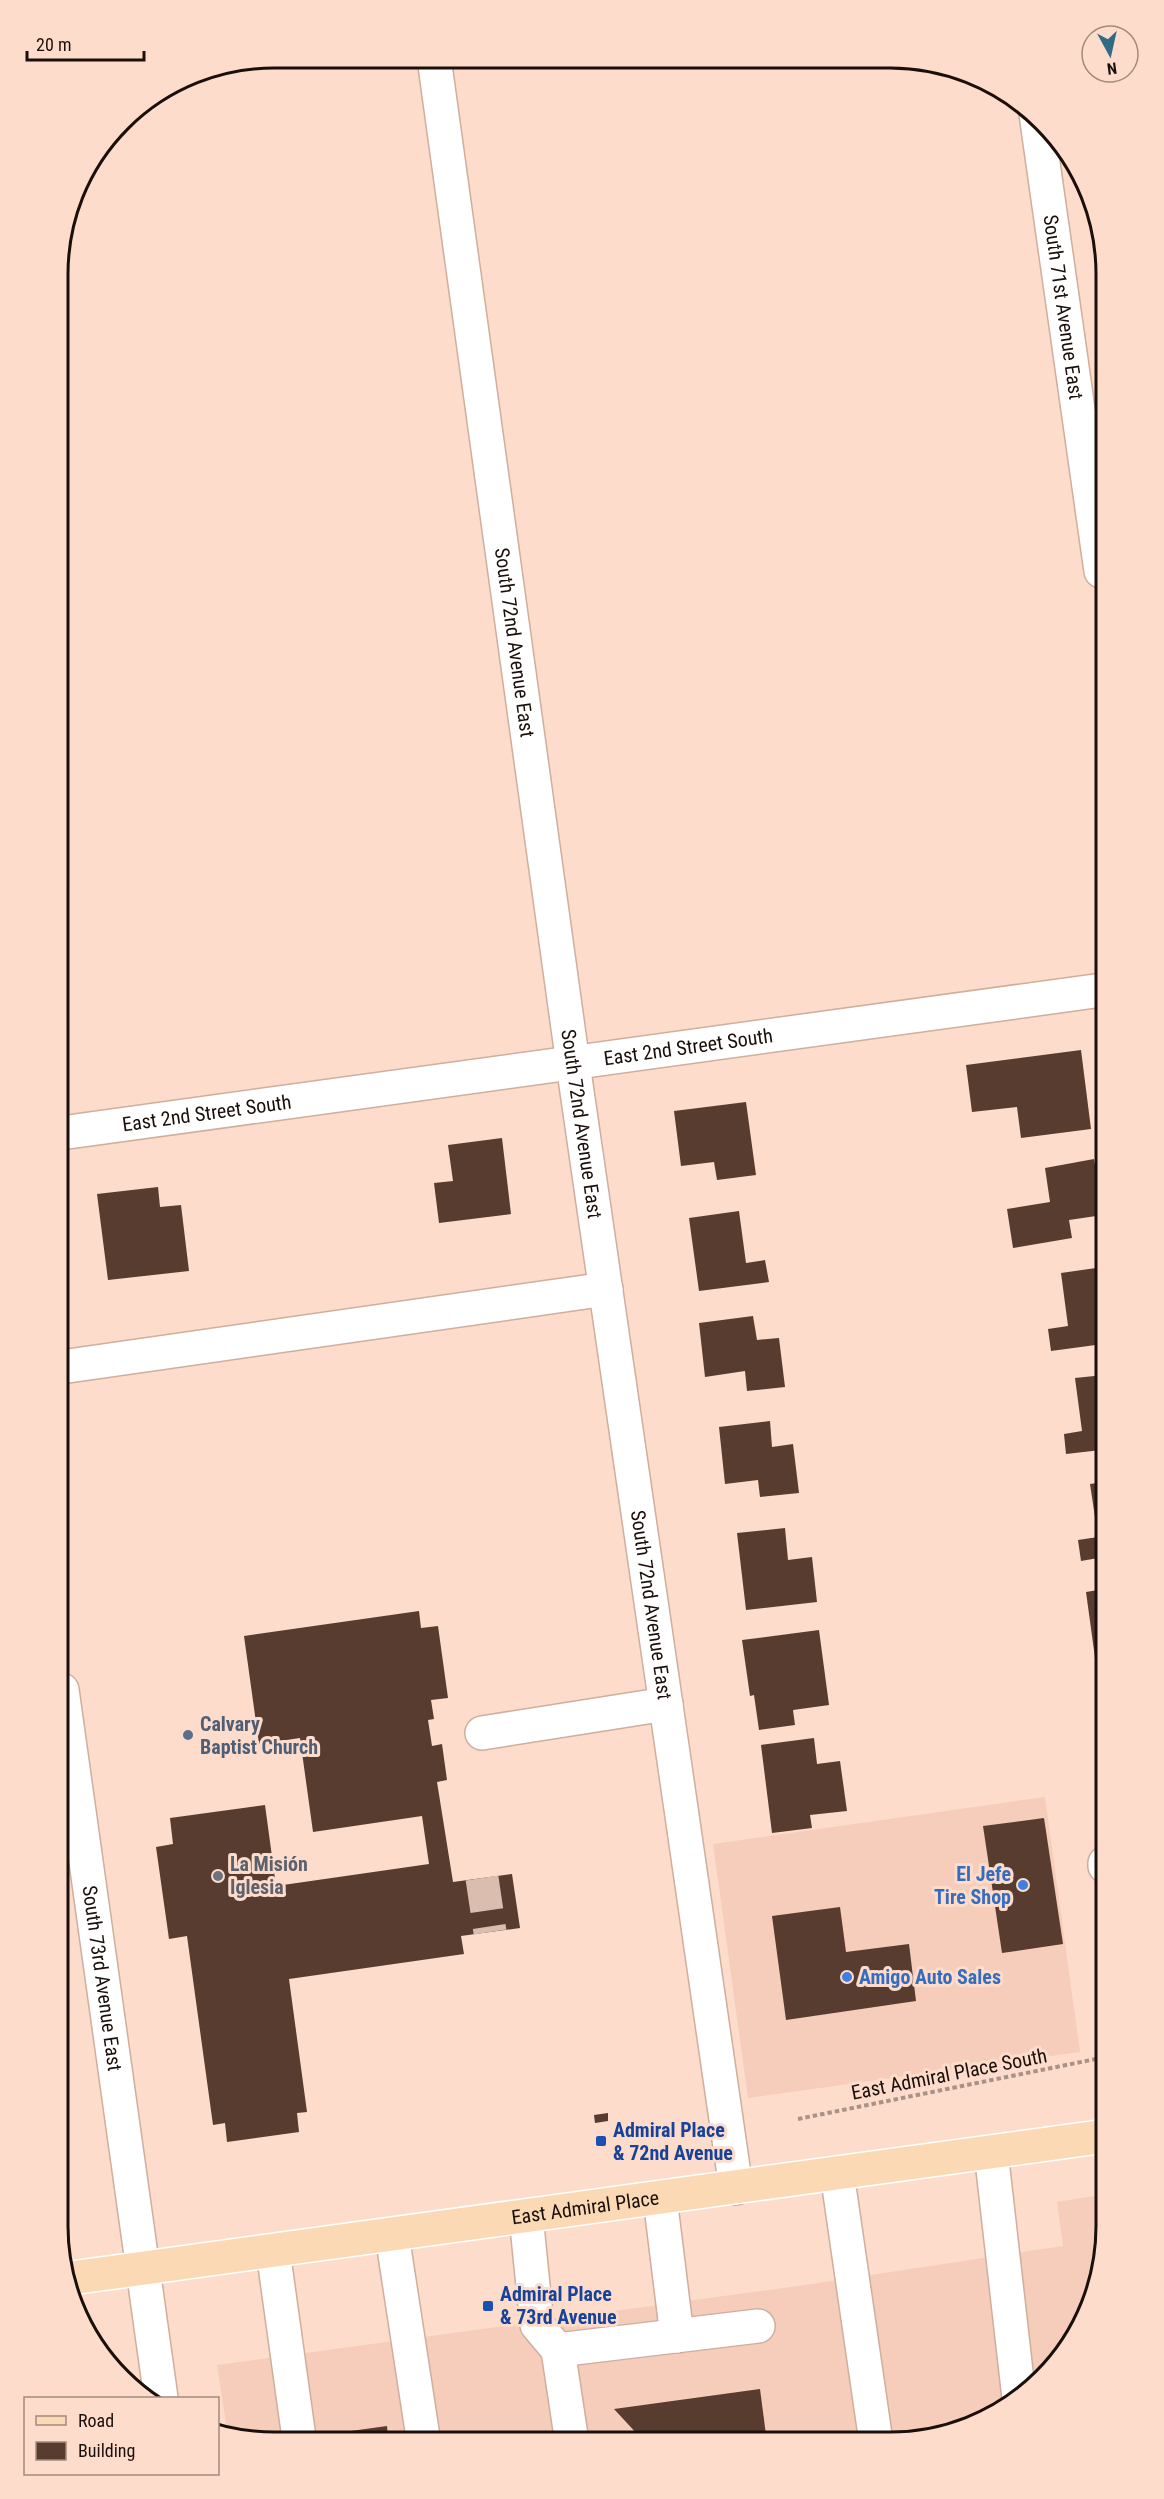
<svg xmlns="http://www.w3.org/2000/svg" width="1164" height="2499" font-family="'Roboto Condensed',sans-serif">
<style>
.built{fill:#f6cdba}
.building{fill:#573c2f}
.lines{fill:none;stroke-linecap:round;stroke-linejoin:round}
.minor-tunnel{stroke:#dbbdaf;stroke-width:33;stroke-dasharray:33 16;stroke-linecap:butt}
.minor-casing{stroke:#ceae9e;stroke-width:36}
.major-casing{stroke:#fff;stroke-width:36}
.path{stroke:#ab9286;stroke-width:4;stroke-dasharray:4.5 3;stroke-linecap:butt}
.minor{stroke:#fff;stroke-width:33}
.major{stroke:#fad9b4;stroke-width:33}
.service-dot{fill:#5c6f8a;stroke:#fddccc;stroke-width:2}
.worship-dot{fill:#6b7280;stroke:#fddccc;stroke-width:2}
.shop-dot{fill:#3f7fe0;stroke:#fddccc;stroke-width:2}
.transit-dot{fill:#1a4fb4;stroke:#fddccc;stroke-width:2}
.labels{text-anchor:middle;stroke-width:6;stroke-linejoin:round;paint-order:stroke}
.street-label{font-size:20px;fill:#1a0f0a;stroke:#fddccc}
.service-label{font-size:20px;font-weight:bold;fill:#4e5e75;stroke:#fddccc;text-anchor:start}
.worship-label{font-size:20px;font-weight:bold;fill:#5b616d;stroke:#fddccc;text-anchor:start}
.shop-label{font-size:20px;font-weight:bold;fill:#366cbe;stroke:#fddccc;text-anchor:end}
.transit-label{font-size:20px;font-weight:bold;fill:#164399;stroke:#fddccc;text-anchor:start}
.rim{fill:none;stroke:#1a0f0a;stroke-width:3}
</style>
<rect width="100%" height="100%" fill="#fddccc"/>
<g class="built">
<polygon points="1045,1797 1080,2052 748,2098 713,1844"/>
<polygon points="1106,2194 1107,2240 1091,2308 1054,2368 1011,2406 947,2435 231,2438 228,2436 217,2365 798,2286 1063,2246 1057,2202"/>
</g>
<g class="building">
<polygon points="1081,1050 1091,1129 1021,1138 1017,1107 972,1112 966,1065"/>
<polygon points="746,1102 756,1175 717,1180 714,1162 681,1166 674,1111"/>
<polygon points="502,1138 511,1214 439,1223 434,1183 453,1181 448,1145"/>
<polygon points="1094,1159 1103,1215 1069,1220 1072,1238 1013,1248 1007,1209 1050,1202 1045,1168"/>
<polygon points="158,1187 160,1207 181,1205 189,1271 108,1280 97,1194"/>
<polygon points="739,1211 746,1263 765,1260 769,1282 699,1291 689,1218"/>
<polygon points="1103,1267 1103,1344 1051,1351 1048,1329 1068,1326 1061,1273"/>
<polygon points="753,1316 757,1340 779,1338 785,1387 747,1391 745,1371 705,1377 699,1323"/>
<polygon points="1104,1375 1104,1461 1101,1450 1066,1454 1064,1434 1082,1431 1075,1378"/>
<polygon points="770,1421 772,1447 793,1444 799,1493 760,1497 758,1480 725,1484 719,1427"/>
<polygon points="1104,1482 1104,1557 1081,1561 1078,1540 1098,1537 1090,1484"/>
<polygon points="785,1528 788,1560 812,1557 817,1602 746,1610 737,1533"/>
<polygon points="1104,1589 1105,1664 1096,1665 1086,1592"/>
<polygon points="419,1611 421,1628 438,1626 448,1698 431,1700 434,1719 428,1720 432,1746 442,1744 447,1780 437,1782 453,1882 512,1874 520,1928 461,1936 464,1954 289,1979 307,2112 297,2113 299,2132 227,2142 225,2123 213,2125 187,1936 169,1939 156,1847 173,1844 170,1818 265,1805 276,1886 429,1864 422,1816 313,1832 300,1738 259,1744 244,1636"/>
<polygon points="819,1630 829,1705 793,1710 795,1725 759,1730 754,1695 750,1696 742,1640"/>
<polygon points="814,1738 817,1764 840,1761 847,1811 810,1815 812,1828 772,1833 761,1745"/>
<polygon points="1044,1818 1063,1944 1002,1953 983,1826"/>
<polygon points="840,1907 846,1952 909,1944 916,2001 786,2020 772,1916"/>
<polygon points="608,2113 608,2121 595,2123 594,2115"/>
<polygon points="760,2389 766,2435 639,2436 614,2409"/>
<polygon points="387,2426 388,2437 322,2437 322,2435"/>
</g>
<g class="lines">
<polyline class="minor-tunnel" points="482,1878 490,1932"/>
<defs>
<g id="minor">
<path id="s1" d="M434 58 573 1064 736 2188"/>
<path id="s2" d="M1036 114 1101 571"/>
<path id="s3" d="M61 1133 1102 990"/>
<polyline points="61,1367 606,1289"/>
<path id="s4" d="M62 1690 161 2398"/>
<polyline points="482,1733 666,1704"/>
<polyline points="1105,1863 1105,1866"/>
<polyline points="991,2152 1019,2398"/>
<polyline points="837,2173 875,2435"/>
<polyline points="660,2198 677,2336"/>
<polyline points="526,2216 537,2325 558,2350 758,2326"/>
<polyline points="392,2235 423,2437"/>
<polyline points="273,2251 299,2438"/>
<polyline points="558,2350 571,2436"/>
</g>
<g id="major">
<path id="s5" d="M64 2279 1106 2136"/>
</g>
</defs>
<use href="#minor" class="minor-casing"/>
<use href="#major" class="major-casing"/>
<polyline class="path" points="798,2119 1106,2057"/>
<use href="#minor" class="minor"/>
<use href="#major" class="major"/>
</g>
<circle class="service-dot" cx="188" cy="1735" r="6"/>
<circle class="worship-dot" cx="218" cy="1876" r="6"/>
<g class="shop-dot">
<circle cx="1023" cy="1885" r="6"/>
<circle cx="847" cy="1977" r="6"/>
</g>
<g class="transit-dot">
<rect x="595" y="2135" width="12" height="12" rx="3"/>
<rect x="482" y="2300" width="12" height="12" rx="3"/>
</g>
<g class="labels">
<g class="street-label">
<text dy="7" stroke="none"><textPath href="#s2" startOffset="195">South 71st Avenue East</textPath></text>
<text dy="7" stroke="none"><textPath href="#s1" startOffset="590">South 72nd Avenue East</textPath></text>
<text dy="7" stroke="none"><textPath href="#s3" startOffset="633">East 2nd Street South</textPath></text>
<text dy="7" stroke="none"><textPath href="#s3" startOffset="147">East 2nd Street South</textPath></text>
<text dy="7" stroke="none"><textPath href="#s1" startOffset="1076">South 72nd Avenue East</textPath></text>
<text dy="7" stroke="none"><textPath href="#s1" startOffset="1562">South 72nd Avenue East</textPath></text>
<text dy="7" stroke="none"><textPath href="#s4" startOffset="291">South 73rd Avenue East</textPath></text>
<text transform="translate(949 2074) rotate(-11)" y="7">East Admiral Place South</text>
<text dy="7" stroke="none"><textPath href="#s5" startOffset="526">East Admiral Place</textPath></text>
</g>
<g class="service-label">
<text x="200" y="1731">Calvary<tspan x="200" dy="23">Baptist Church</tspan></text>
</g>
<g class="worship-label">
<text x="230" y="1871">La Misión<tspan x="230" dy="23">Iglesia</tspan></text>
</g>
<g class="shop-label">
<text x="1011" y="1881">El Jefe<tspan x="1011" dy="23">Tire Shop</tspan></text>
<text x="859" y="1984" text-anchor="start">Amigo Auto Sales</text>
</g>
<g class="transit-label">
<text x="613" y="2137">Admiral Place<tspan x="613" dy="23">&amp; 72nd Avenue</tspan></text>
<text x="500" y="2301">Admiral Place<tspan x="500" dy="23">&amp; 73rd Avenue</tspan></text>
</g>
</g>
<path d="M0 0H1164V2499H0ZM274 68H890A206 206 0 0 1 1096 274V2226A206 206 0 0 1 890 2432H274A206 206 0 0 1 68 2226V274A206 206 0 0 1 274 68Z" fill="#fddccc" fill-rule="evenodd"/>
<path class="rim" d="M274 68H890A206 206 0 0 1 1096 274V2226A206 206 0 0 1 890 2432H274A206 206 0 0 1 68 2226V274A206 206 0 0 1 274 68Z"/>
<rect x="24" y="2397" width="195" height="78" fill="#fddccc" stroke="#a28a7e" stroke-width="1.5"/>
<rect x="36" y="2416" width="30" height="9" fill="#fad9b4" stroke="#a28a7e" stroke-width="1.5"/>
<text x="78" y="2427" font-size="18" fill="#1a0f0a">Road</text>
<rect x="36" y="2442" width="30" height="18" fill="#573c2f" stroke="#a28a7e" stroke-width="1.5"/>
<text x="78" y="2457" font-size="18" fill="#1a0f0a">Building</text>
<g transform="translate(1110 54) rotate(172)"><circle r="28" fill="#fddccc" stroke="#a28a7e" stroke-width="1.5"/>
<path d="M0-4.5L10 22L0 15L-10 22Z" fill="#2f6c83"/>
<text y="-9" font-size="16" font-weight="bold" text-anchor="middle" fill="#1a0f0a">N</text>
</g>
<path d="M27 51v9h117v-9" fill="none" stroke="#1a0f0a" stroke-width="3"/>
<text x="36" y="51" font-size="18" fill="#1a0f0a" stroke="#fddccc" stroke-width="4.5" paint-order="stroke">20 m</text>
</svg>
